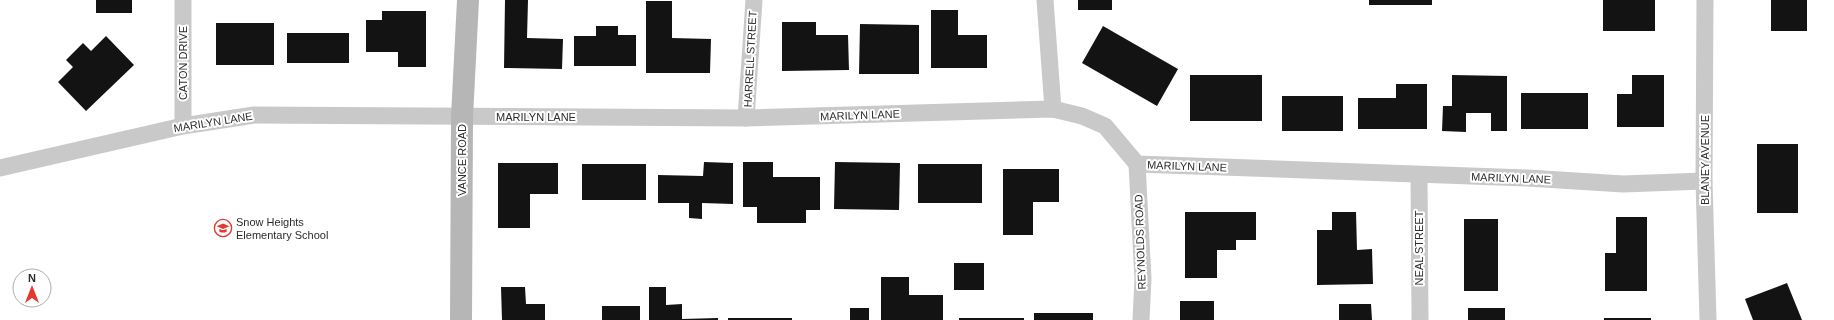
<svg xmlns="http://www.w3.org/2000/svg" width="1834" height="320" font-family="Arial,sans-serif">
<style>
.building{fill:#131313}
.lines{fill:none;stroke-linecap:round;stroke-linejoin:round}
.street{stroke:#c9c9c9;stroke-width:17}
.secondary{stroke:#b6b6b6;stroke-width:22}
.labels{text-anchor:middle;stroke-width:4;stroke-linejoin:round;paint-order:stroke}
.street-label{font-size:11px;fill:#2c2c2c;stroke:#fff}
.poi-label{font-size:11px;fill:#2c2c2c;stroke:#fff;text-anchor:start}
</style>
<rect width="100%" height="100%" fill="#fff"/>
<g class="building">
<rect x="96" y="0" width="36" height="13"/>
<polygon points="505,0 528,0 527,38 563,39 562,69 504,68"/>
<rect x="1078" y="0" width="34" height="10"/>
<rect x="1369" y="0" width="63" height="5"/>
<rect x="1603" y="0" width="52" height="31"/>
<rect x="1771" y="0" width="36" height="31"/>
<polygon points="646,1 672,1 672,38 711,39 710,73 646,73"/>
<polygon points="931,10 958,10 958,35 987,35 987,68 931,68"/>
<polygon points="382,11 426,11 426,67 398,67 398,52 366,52 366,20 382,20"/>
<polygon points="782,22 816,22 816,35 848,35 849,70 782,71"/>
<rect x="216" y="23" width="58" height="42"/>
<polygon points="860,24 919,25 919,74 859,74"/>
<polygon points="596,26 618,26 618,35 636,35 636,66 574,66 574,36 596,36"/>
<polygon points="1103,26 1178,69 1157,106 1082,63"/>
<rect x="287" y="33" width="62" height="30"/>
<polygon points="106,36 134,65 86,111 58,82 73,67 66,60 83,43 91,51"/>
<rect x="1190" y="75" width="72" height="46"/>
<polygon points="1452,75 1507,76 1507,131 1491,131 1491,113 1466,113 1466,132 1442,131 1443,106 1452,106"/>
<polygon points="1632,75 1664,75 1664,127 1617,127 1617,94 1632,94"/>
<polygon points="1396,84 1427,84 1427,129 1358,129 1358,98 1396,98"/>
<rect x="1521" y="93" width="67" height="36"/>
<rect x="1282" y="96" width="61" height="35"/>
<rect x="1757" y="144" width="41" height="69"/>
<polygon points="704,162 733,163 733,204 702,203 702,219 689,218 689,203 658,203 658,175 703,176"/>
<polygon points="743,162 773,162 773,177 820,177 820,210 806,210 806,223 757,223 757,207 743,207"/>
<polygon points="835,162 900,163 899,210 834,209"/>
<polygon points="498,163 558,163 558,194 530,194 530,228 498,228"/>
<rect x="582" y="164" width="64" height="36"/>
<rect x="918" y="164" width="64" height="39"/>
<polygon points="1003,169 1059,169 1059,202 1033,202 1033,235 1003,235"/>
<polygon points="1185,212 1256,212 1256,240 1236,240 1236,250 1217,250 1217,278 1185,278"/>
<polygon points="1332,212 1356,212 1357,250 1372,249 1373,284 1317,285 1317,230 1332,230"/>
<polygon points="1616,217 1647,217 1647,291 1605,291 1605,253 1616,253"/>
<rect x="1464" y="219" width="34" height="72"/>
<rect x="954" y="263" width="30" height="27"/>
<polygon points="881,277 909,277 909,295 943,295 943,320 881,320"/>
<polygon points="1787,283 1802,320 1753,320 1745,299"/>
<polygon points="501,287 525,287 526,304 545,304 545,320 502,320"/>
<polygon points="649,287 666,287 666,305 682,304 682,319 718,318 718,320 649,320"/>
<rect x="1180" y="301" width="34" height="19"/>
<polygon points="1339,304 1371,304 1372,320 1339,320"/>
<rect x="602" y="306" width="38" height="14"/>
<rect x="850" y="308" width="19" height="12"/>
<rect x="1468" y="308" width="37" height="12"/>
<rect x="1034" y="313" width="59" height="7"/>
<rect x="728" y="318" width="64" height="2"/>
<rect x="959" y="318" width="65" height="2"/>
<rect x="1604" y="318" width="47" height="2"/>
</g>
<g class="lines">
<g class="street">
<polyline points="1045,0 1053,109"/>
<polyline points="1705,0 1704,181 1708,320"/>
<polyline points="746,118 754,0"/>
<polyline points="183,126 183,0"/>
<polyline points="1137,164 1143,279 1141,320"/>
<polyline points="0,168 183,126 254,115 746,118 1053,109 1082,116 1105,126 1137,164 1528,178 1623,184 1704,181"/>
<polyline points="1419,175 1420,320"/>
</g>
<polyline class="secondary" points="461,320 462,117 468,0"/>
</g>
<defs>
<symbol id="school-ring" viewBox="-11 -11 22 22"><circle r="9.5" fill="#fff" stroke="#e3382e" stroke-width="1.5"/><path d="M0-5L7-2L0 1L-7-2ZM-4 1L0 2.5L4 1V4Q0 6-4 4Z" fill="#e3382e"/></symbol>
</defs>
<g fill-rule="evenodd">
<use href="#school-ring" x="213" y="218" width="20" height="20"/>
</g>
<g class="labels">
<g class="street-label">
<text transform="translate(750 59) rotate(-87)" y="4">HARRELL STREET</text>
<text transform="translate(183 63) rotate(-90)" y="4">CATON DRIVE</text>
<text transform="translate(860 115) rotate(-2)" y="4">MARILYN LANE</text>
<text x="536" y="121">MARILYN LANE</text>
<text transform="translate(213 122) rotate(-9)" y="4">MARILYN LANE</text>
<text transform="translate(462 160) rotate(-90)" y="4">VANCE ROAD</text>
<text transform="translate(1705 160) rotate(-90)" y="4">BLANEY AVENUE</text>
<text transform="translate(1187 166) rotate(2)" y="4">MARILYN LANE</text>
<text transform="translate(1511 178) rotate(2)" y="4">MARILYN LANE</text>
<text transform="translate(1140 242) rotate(-92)" y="4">REYNOLDS ROAD</text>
<text transform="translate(1419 248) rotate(-90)" y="4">NEAL STREET</text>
</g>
<g class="poi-label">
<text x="236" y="226">Snow Heights<tspan x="236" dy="13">Elementary School</tspan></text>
</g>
</g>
<g transform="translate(32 288)"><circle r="19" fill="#ffffff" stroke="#ababab"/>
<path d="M0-3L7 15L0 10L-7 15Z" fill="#e3382e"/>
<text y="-6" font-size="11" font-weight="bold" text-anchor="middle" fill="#2c2c2c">N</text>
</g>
</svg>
